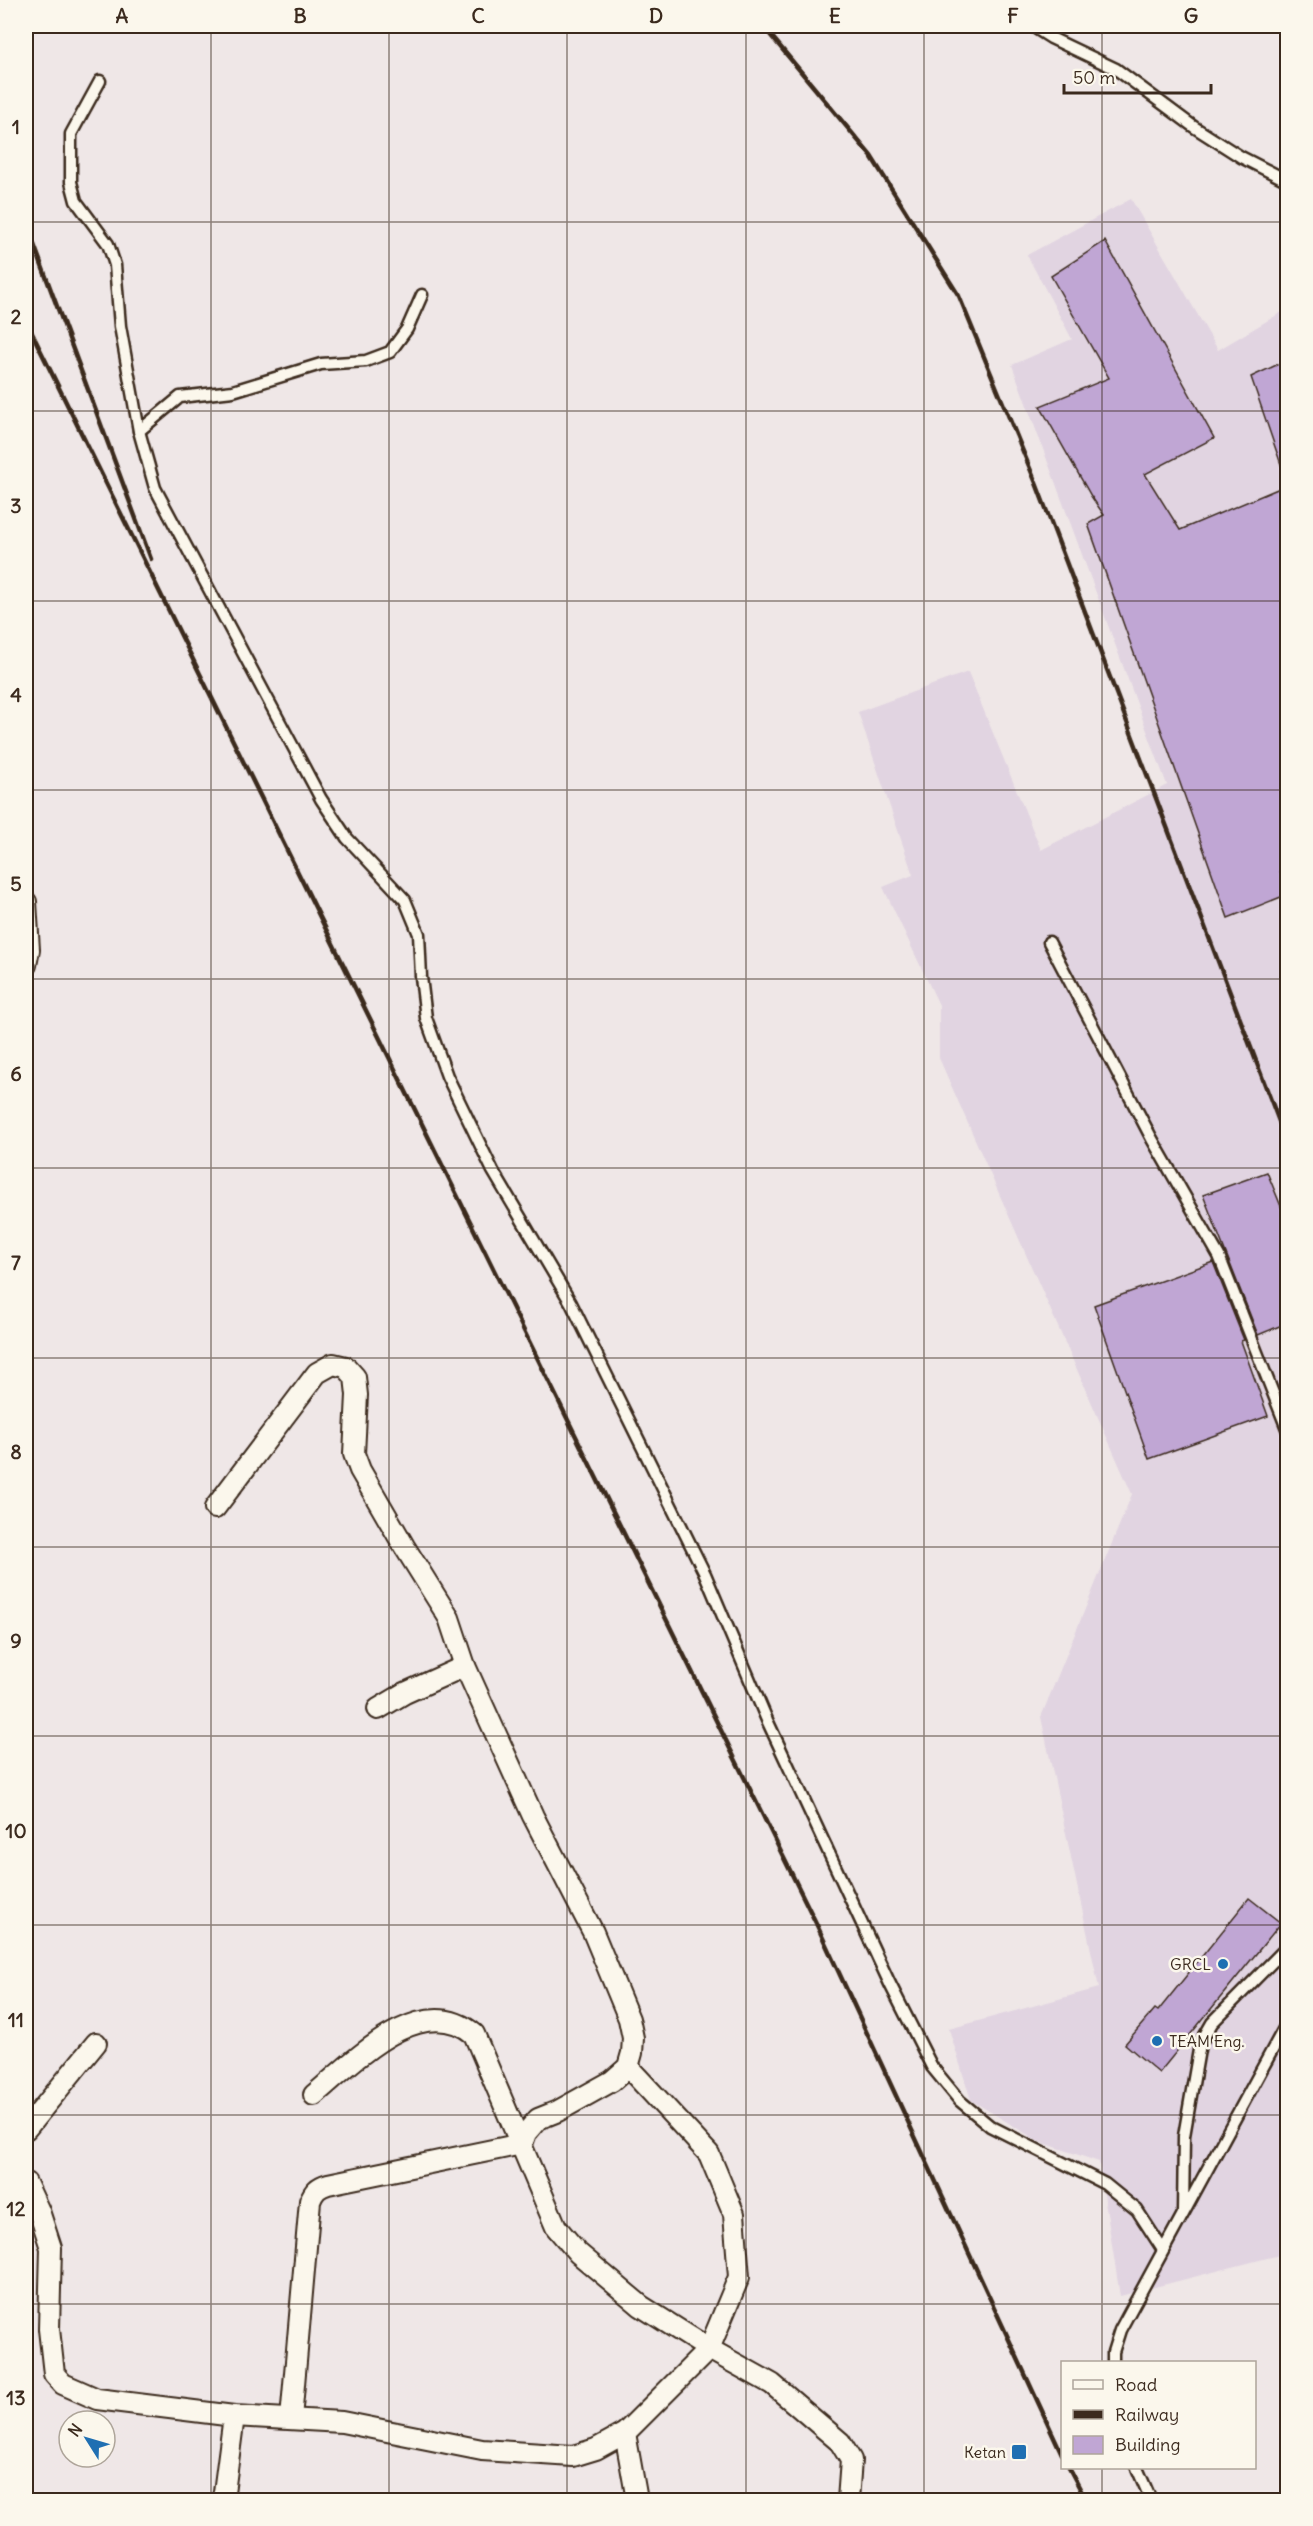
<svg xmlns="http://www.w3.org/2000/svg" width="1313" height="2526" font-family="Delius,sans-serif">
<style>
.built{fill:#e1d4e1}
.building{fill:#c0a6d4;stroke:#3b2a1e;stroke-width:1.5}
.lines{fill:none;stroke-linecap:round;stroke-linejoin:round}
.service-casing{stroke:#3b2a1e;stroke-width:15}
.minor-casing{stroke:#3b2a1e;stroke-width:24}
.service{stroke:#fbf7ec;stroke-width:10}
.minor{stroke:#fbf7ec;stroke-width:20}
.rail{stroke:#3b2a1e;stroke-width:4.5}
.grid{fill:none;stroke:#3b2a1e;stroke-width:1.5;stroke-opacity:0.55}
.poi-dot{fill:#1f6fb2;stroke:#fbf7ec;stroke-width:2}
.labels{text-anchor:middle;stroke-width:5;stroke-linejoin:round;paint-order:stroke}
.poi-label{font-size:16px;fill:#3b2a1e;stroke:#fbf7ec;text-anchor:end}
.neatline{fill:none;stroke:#3b2a1e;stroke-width:2}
.grid-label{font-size:20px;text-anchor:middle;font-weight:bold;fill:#3b2a1e}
</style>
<rect width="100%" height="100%" fill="#efe7e7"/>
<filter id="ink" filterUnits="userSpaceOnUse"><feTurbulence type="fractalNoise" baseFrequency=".0167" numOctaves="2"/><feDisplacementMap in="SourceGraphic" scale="12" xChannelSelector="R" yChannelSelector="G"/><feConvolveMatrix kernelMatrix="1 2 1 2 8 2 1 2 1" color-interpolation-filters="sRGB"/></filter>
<g filter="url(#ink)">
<polygon class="built" points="1131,199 1218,350 1287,309 1287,2253 1120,2296 1099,2162 1038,2141 971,2100 949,2029 1099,1988 1041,1717 1132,1494 939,1058 939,1005 883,887 913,875 858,712 968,672 1041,850 1167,785 1012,365 1072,339 1027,255"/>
<g class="building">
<polygon points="1105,241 1214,438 1145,474 1180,530 1287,485 1287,867 1280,870 1286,895 1228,918 1088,524 1104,515 1091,496 1040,406 1109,378 1051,276"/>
<polygon points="1287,360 1287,476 1285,476 1251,377"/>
<polygon points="1267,1172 1287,1221 1287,1323 1258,1335 1203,1195"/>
<polygon points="1213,1262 1244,1340 1241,1341 1268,1416 1149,1459 1094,1305"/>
<polygon points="1249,1898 1281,1923 1159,2073 1125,2044 1155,2009 1158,2011"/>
</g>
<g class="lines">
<defs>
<g id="service">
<polyline points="1032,26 1051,38 1116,69 1194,127 1241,157 1288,181"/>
<polyline points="100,81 71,134 71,182 76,201 108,244 115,265 120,326 139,431 155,488 321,799 347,838 405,900 419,934 421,977 426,1018 447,1076 493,1171 571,1303 705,1574 767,1720 890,1984 932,2067 960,2101 990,2126 1105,2184 1137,2210 1163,2250"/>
<polyline points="139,431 180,397 233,391 321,364 366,361 390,352 407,329 422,295"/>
<polyline points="1049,942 1152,1139 1219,1256 1288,1431"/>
<polyline points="1183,2213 1184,2136 1200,2044 1212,2023 1288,1946"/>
<polyline points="1113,2362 1113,2352 1120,2330 1288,2021"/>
<polyline points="1137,2468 1151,2500"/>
</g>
<g id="minor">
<polyline points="26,902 29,950 26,965"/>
<polyline points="215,1508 317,1373 333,1364 346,1367 355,1377 357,1395 354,1454 360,1470 404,1546 449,1618 465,1666 533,1816 593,1932 629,2019 633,2038 632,2053 628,2067 612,2081 558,2111 538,2119 526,2133 522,2144"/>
<polyline points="378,1709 405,1693 465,1666"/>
<path d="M314 2095C353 2062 421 1990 474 2034L556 2227 578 2253 641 2306 709 2349 772 2384 840 2442 851 2460 848 2500"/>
<polyline points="26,2129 96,2043"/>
<polyline points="26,2183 39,2211 51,2248 49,2329 54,2374 63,2384 97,2399 234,2416 342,2422 482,2450 573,2456 596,2449 625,2433 709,2349 739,2277 734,2214 709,2154 628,2067"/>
<path d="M291 2419 310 2201C314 2191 318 2187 328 2184L522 2144"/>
<polyline points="625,2433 637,2500"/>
<polyline points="223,2500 234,2416"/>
</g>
</defs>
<use href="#service" class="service-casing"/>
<use href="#minor" class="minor-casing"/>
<use href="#service" class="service"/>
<use href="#minor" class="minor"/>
<g class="rail">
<polyline points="763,26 871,156 959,296 1036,483 1288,1145"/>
<polyline points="26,223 151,559"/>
<polyline points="26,321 815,1921 1062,2454"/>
<polyline points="1069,2468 1086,2500"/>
</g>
</g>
</g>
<path class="grid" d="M211 26V2500M389 26V2500M567 26V2500M746 26V2500M924 26V2500M1102 26V2362M26 222H1288M26 411H1288M26 601H1288M26 790H1288M26 979H1288M26 1168H1288M26 1358H1288M26 1547H1288M26 1736H1288M26 1925H1288M26 2115H1288M26 2304H1288M1102 2468V2500"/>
<g class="poi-dot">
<circle cx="1223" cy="1964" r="6"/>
<circle cx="1157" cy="2041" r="6"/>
<rect x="1011" y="2444" width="16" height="16" rx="3"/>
</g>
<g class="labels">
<g class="poi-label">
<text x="1211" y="1970">GRCL</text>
<text x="1169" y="2047" text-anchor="start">TEAM Eng.</text>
<text x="1006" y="2458">Ketan</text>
</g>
</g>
<rect width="1313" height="2526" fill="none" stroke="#fbf7ec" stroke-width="66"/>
<rect x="1061" y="2361" width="195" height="108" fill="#fbf7ec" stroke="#aea59a" stroke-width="1.5"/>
<rect x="1073" y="2380" width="30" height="9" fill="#fbf7ec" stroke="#aea59a" stroke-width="1.5"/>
<text x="1115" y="2391" font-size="18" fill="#3b2a1e">Road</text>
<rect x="1073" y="2410" width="30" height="9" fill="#3b2a1e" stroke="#aea59a" stroke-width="1.5"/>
<text x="1115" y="2421" font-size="18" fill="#3b2a1e">Railway</text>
<rect x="1073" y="2436" width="30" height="18" fill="#c0a6d4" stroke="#aea59a" stroke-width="1.5"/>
<text x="1115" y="2451" font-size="18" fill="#3b2a1e">Building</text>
<g transform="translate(87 2439) rotate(307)"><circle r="28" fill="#fbf7ec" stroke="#aea59a" stroke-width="1.5"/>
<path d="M0-4.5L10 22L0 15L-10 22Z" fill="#1f6fb2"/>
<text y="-9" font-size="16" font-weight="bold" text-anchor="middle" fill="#3b2a1e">N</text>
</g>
<path d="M1064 84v9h147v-9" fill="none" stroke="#3b2a1e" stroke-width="3"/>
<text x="1073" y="84" font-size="18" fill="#3b2a1e" stroke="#fbf7ec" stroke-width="4.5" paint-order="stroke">50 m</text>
<rect x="33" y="33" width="1247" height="2460" class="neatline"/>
<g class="grid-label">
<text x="122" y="23">A</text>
<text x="300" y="23">B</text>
<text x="478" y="23">C</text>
<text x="656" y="23">D</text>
<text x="835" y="23">E</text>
<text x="1013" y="23">F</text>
<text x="1191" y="23">G</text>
<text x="16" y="134">1</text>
<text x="16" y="324">2</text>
<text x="16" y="513">3</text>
<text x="16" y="702">4</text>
<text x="16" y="891">5</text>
<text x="16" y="1081">6</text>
<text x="16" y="1270">7</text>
<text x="16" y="1459">8</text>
<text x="16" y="1648">9</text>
<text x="16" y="1838">10</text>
<text x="16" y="2027">11</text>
<text x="16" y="2216">12</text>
<text x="16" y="2405">13</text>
</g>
</svg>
